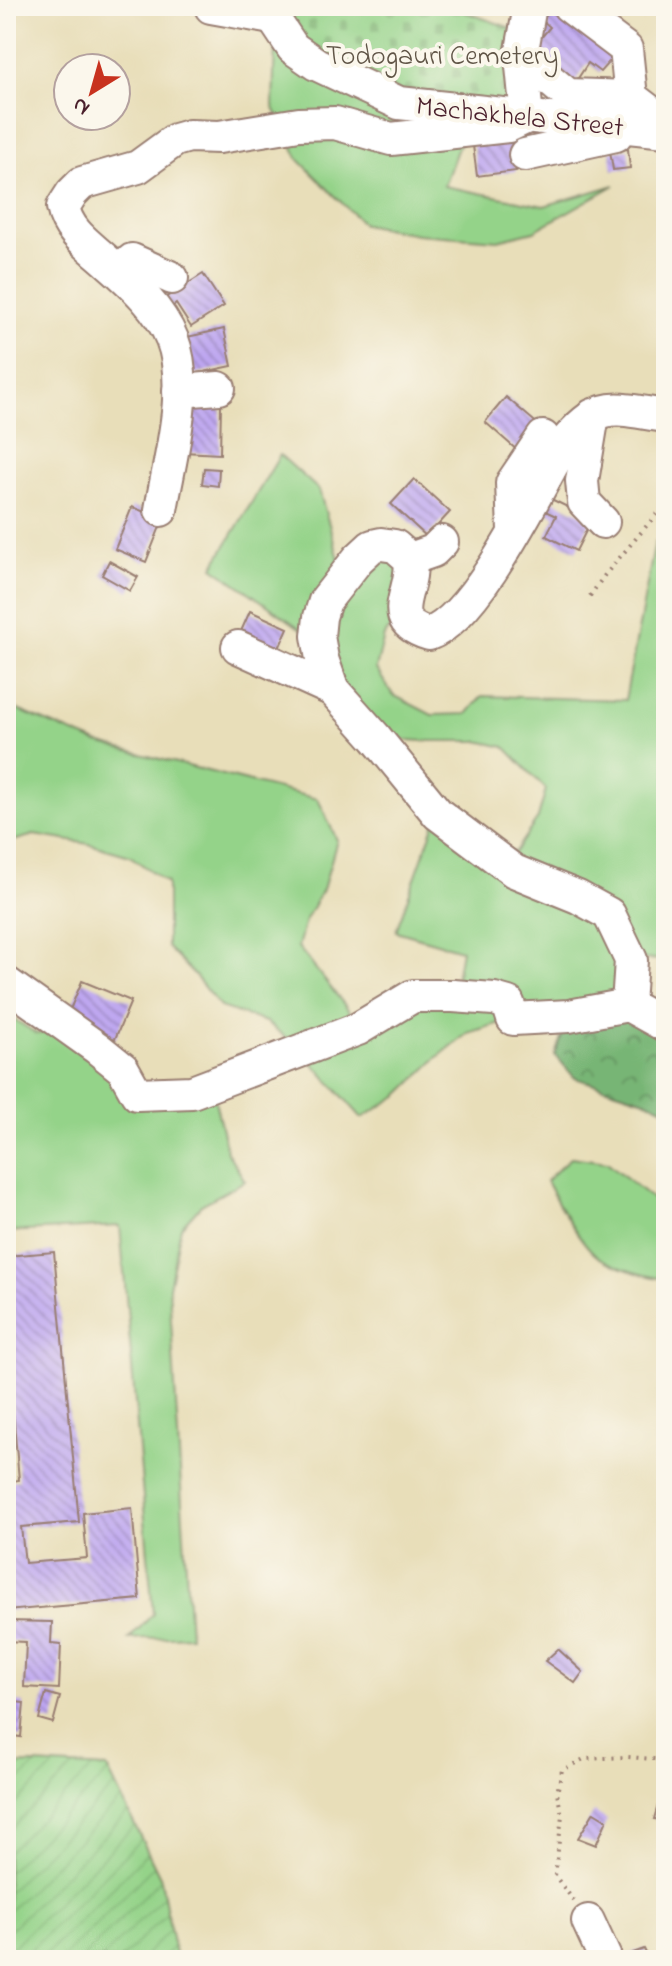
<svg xmlns="http://www.w3.org/2000/svg" width="672" height="1966" font-family="'Indie Flower',sans-serif">
<style>
.grass{fill:#94d389;stroke:#6f795a;stroke-width:2}
.forest{fill:url(#forest-crowns);stroke:#606a50;stroke-width:2}
.cemetery{fill:url(#cemetery-stones);stroke:#6f795a;stroke-width:2}
.garden{fill:url(#garden-furrows);stroke:#6f795a;stroke-width:2}
.building{fill:url(#building-back-hatch)}
.lines{fill:none;stroke-linecap:round;stroke-linejoin:round}
.minor-casing{stroke:#997e72;stroke-width:36}
.path{stroke:#997e72;stroke-width:4;stroke-dasharray:2 6;stroke-linecap:butt}
.minor{stroke:#fff;stroke-width:32}
.labels{text-anchor:middle;stroke-width:8;stroke-linejoin:round;paint-order:stroke}
.park-label{font-size:28px;fill:#605547;stroke:#fbf7ec}
.street-label{font-size:28px;fill:#4a1f2b;stroke:#fbf7ec}
</style>
<defs>
<pattern id="forest-crowns" width="20" height="18" patternUnits="userSpaceOnUse" patternTransform="scale(2)"><rect width="20" height="18" fill="#77b575"/><path d="M2 6a3 3 0 1 1 6 0M12 15a3 3 0 1 1 6 0" fill="none" stroke="#649360"/></pattern>
<pattern id="cemetery-stones" width="16" height="16" patternUnits="userSpaceOnUse" patternTransform="scale(2)"><rect width="16" height="16" fill="#94d389"/><path d="M2 7V4a2 2 0 0 1 4 0v3zM10 15v-3a2 2 0 0 1 4 0v3z" fill="#81b576"/></pattern>
<pattern id="garden-furrows" width="10" height="10" patternUnits="userSpaceOnUse" patternTransform="scale(2)"><rect width="10" height="10" fill="#94d389"/><path d="M-1 1l2-2M0 10L10 0M9 11l2-2" fill="none" stroke="#81b576"/></pattern>
<pattern id="building-back-hatch" width="6" height="6" patternUnits="userSpaceOnUse" patternTransform="scale(2)"><rect width="6" height="6" fill="#bda6f0"/><path d="M-1 5l2 2M0 0l6 6M5-1l2 2" fill="none" stroke="#9c87c3"/></pattern>
</defs>
<rect width="100%" height="100%" fill="#fbf7ec"/>
<filter id="ink" filterUnits="userSpaceOnUse"><feTurbulence type="fractalNoise" baseFrequency=".0125" numOctaves="2"/><feDisplacementMap in="SourceGraphic" scale="16" xChannelSelector="R" yChannelSelector="G"/><feConvolveMatrix kernelMatrix="1 2 1 2 8 2 1 2 1" color-interpolation-filters="sRGB"/></filter>
<filter id="wash" filterUnits="userSpaceOnUse"><feTurbulence type="fractalNoise" baseFrequency=".006" numOctaves="4" result="noise"/><feDisplacementMap in="SourceGraphic" scale="32" xChannelSelector="R" yChannelSelector="G"/><feGaussianBlur stdDeviation="1.8" result="paint"/><feColorMatrix in="noise" values="0 0 0 0 0 0 0 0 0 0 0 0 0 0 0 0 0 1.4 0 .05"/><feComposite in="paint" operator="in"/></filter>
<g filter="url(#wash)">
<rect width="100%" height="100%" fill="#e8deb9"/>
<g class="grass">
<polygon points="275,40 470,114 444,186 544,206 615,185 534,231 498,240 417,234 363,224 299,160 273,106"/>
<polygon points="280,455 319,490 345,579 365,557 402,560 396,620 384,636 376,669 393,695 432,715 467,714 482,696 625,700 655,542 666,544 666,959 631,960 628,1005 513,1019 468,1033 438,1057 399,1095 362,1118 300,1049 266,1022 220,1007 195,976 167,947 167,883 130,856 89,844 34,835 6,843 6,705 97,743 318,799 337,840 324,886 305,921 298,947 347,1008 358,1028 453,996 461,950 396,931 438,814 514,853 538,818 546,789 505,747 478,741 423,741 376,738 311,636 213,567"/>
<polygon points="6,1014 37,1034 70,1028 138,1094 211,1083 227,1152 245,1181 201,1205 181,1227 169,1287 190,1636 129,1639 153,1614 120,1226 6,1232"/>
<path d="M571 1157 607 1162 666 1210V1279C646 1277 618 1268 600 1258 584 1249 555 1199 546 1181Z"/>
</g>
<polygon class="forest" points="628,1005 666,1026 666,1110 645,1100 575,1078 555,1055 569,1016"/>
<polygon class="cemetery" points="279,6 448,6 511,28 513,108 418,97 372,81 299,38"/>
<polygon class="garden" points="34,1764 107,1768 161,1879 176,1960 8,1960 6,1765"/>
<g id="blocks">
<g class="building">
<polygon points="553,7 616,54 600,72 588,63 571,89 532,57 540,47 540,39 550,27 542,20"/>
<polygon points="511,133 516,171 477,176 472,138"/>
<polygon points="628,149 630,168 613,170 610,151"/>
<polygon points="203,274 224,306 191,327 176,304 171,308 165,298"/>
<polygon points="224,329 232,366 194,374 187,337"/>
<polygon points="506,397 540,426 518,451 485,422"/>
<polygon points="184,402 221,404 220,454 183,452"/>
<polygon points="204,468 219,469 218,486 202,484"/>
<polygon points="414,479 450,512 427,537 391,504"/>
<polygon points="549,498 592,519 576,551 546,536 556,516 543,510"/>
<polygon points="132,507 163,519 146,562 115,549"/>
<polygon points="109,561 138,577 130,591 102,575"/>
<polygon points="250,611 288,628 276,655 238,638"/>
<polygon points="82,981 131,1001 115,1039 66,1019"/>
<polygon points="54,1252 79,1522 21,1527 25,1563 87,1558 83,1513 132,1508 140,1599 6,1611 6,1482 19,1480 6,1332 6,1256"/>
<polygon points="6,1621 52,1622 51,1643 61,1644 59,1689 24,1687 26,1642 6,1641"/>
<polygon points="558,1649 583,1672 575,1683 545,1661"/>
<polygon points="46,1693 60,1697 53,1723 39,1719"/>
<polygon points="6,1701 24,1703 21,1737 6,1735"/>
<polygon points="663,1787 666,1788 666,1820 654,1819"/>
<polygon points="594,1812 607,1820 596,1845 578,1838"/>
<polygon points="644,1949 649,1960 633,1960 630,1954"/>
</g>
</g>
</g>
<g filter="url(#ink)">
<use href="#blocks" fill-opacity="0" stroke="#997e72" stroke-width="2"/>
<g class="lines">
<defs>
<g id="minor">
<polyline points="265,6 293,48 316,64 399,103 666,131"/>
<polyline points="530,6 521,56 568,95 631,97"/>
<polyline points="569,6 626,49 631,97 648,110"/>
<polyline points="211,7 272,18"/>
<polyline points="525,155 616,135"/>
<polyline points="120,272 132,260 172,278"/>
<polyline points="179,391 219,388"/>
<polyline points="593,415 582,481 584,502 603,522"/>
<path d="M161 510C169 461 191 387 172 339 160 309 133 284 109 263 91 246 68 233 63 207L72 193 82 183 138 167 175 140 189 136 219 137 299 124 335 123 391 139 508 126 527 117 521 56"/>
<polyline points="514,530 512,483 543,437"/>
<polyline points="410,559 433,551 442,542"/>
<polyline points="238,647 333,690"/>
<polyline points="6,983 97,1048 123,1069 137,1094 192,1092 358,1029 413,996 453,996 494,999 508,1003 513,1019 569,1016 628,1005 666,1026"/>
<path d="M628 1005 631 960 609 914 578 897 514 871 438 814 376 738 333 690 322 659 318 636 320 617 325 601 358 559 372 546 381 544 395 546 410 559C416 591 381 620 429 634 477 617 537 490 564 444 601 398 614 409 666 416"/>
<polyline points="588,1921 606,1960"/>
</g>
</defs>
<use href="#minor" class="minor-casing"/>
<g class="path">
<polyline points="590,596 604,576 666,503"/>
<polyline points="574,1901 555,1876 562,1815 557,1793 562,1770 584,1759 628,1757 666,1760"/>
</g>
<use href="#minor" class="minor"/>
</g>
</g>
<g class="labels">
<g class="park-label">
<text x="442" y="64">Todogauri Cemetery</text>
</g>
<g class="street-label">
<text transform="translate(520 115) rotate(6)" y="10">Machakhela Street</text>
</g>
</g>
<rect width="672" height="1966" fill="none" stroke="#fbf7ec" stroke-width="32"/>
<g transform="translate(92 92) rotate(217)"><circle r="38" fill="#fbf7ec" stroke="#b4a19f" stroke-width="2"/>
<path d="M0-6L14 30L0 20L-14 30Z" fill="#c8321e"/>
<text y="-12" font-size="22" font-weight="bold" text-anchor="middle" fill="#4a1f2b">N</text>
</g>
</svg>
